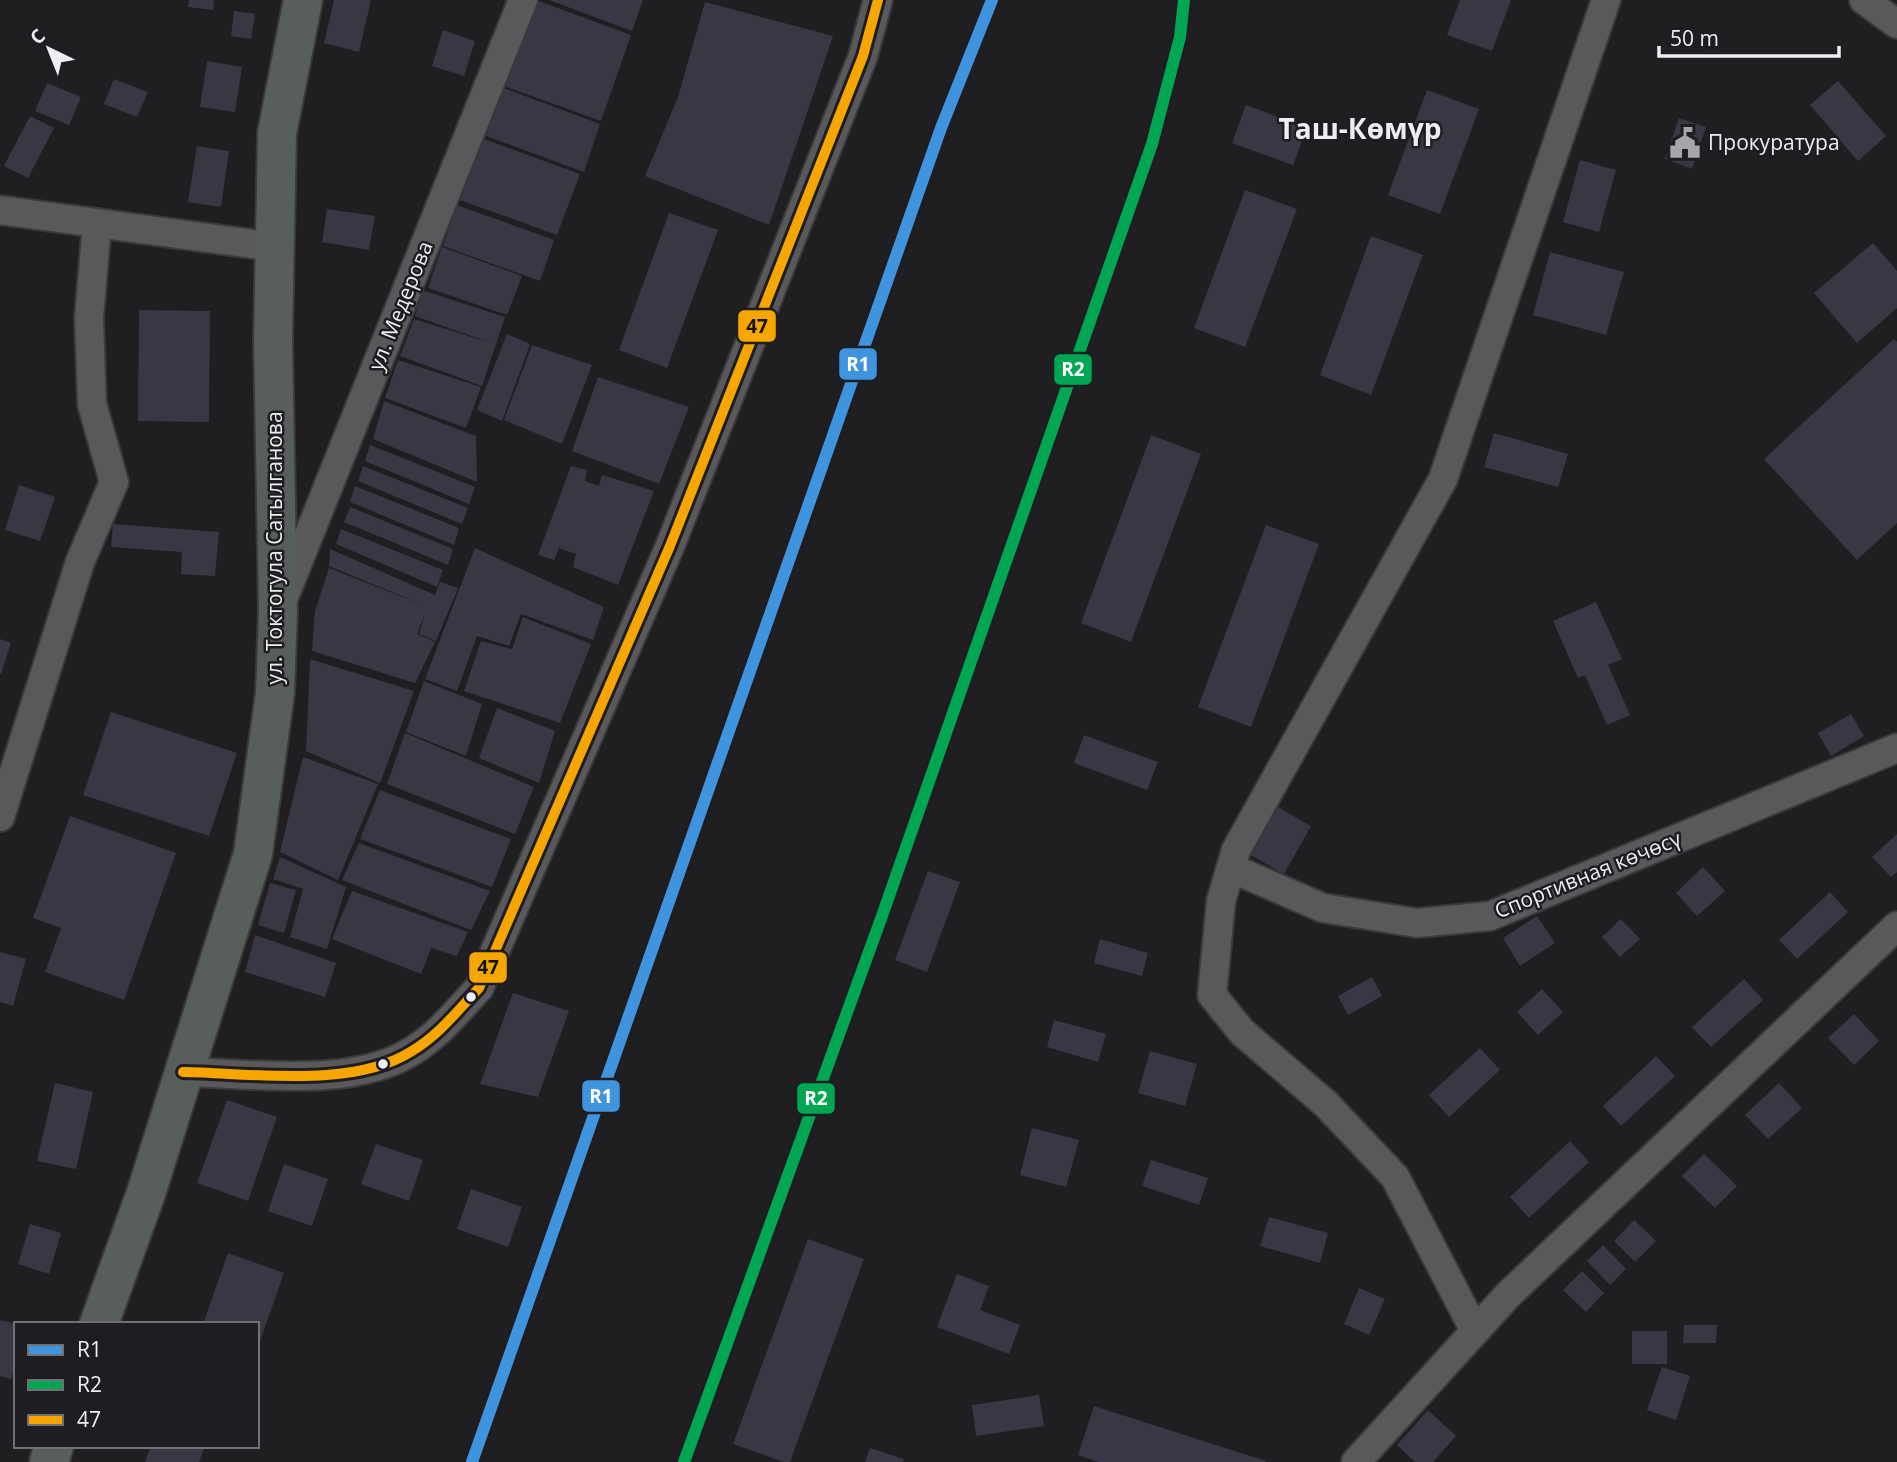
<svg xmlns="http://www.w3.org/2000/svg" width="1897" height="1462" font-family="'Open Sans',sans-serif">
<style>
.building{fill:#3b3643}
.lines{fill:none;stroke-linecap:round;stroke-linejoin:round}
.street-casing{stroke:#3a393c;stroke-width:32}
.primary-casing{stroke:#3a393c;stroke-width:42}
.street{stroke:#59595b;stroke-width:28}
.primary{stroke:#585e5a;stroke-width:38}
.bus-1-casing{stroke:#1e1d22;stroke-width:16}
.bus-1{stroke:#f7a600;stroke-width:10}
.rail-1-casing{stroke:#1e1d22;stroke-width:18}
.rail-2-casing{stroke:#1e1d22;stroke-width:18}
.rail-1{stroke:#4094de;stroke-width:12}
.rail-2{stroke:#00a651;stroke-width:12}
.bus-dot{fill:#eeedf1;stroke:#1e1d22;stroke-width:2.5}
.labels{text-anchor:middle;stroke-width:5;stroke-linejoin:round;paint-order:stroke}
.poi-label{font-size:21px;fill:#eeedf1;stroke:#1e1d22;text-anchor:start}
.street-label{font-size:21px;fill:#eeedf1;stroke:#1e1d22}
.district-label{font-size:28px;font-weight:bold;fill:#eeedf1;stroke:#1e1d22}
.line-badge{stroke:#1e1d22;stroke-width:2.5}
.badge-label{font-size:19px;text-anchor:middle;font-weight:bold;fill:#fff}
.pale-badge-label{font-size:19px;text-anchor:middle;font-weight:bold;fill:#111}
</style>
<rect width="100%" height="100%" fill="#1f1e21"/>
<g class="building">
<polygon points="189,0 214,0 213,10 188,7"/>
<polygon points="334,0 371,0 359,52 324,43"/>
<polygon points="536,0 631,35 601,121 504,86"/>
<polygon points="549,0 643,0 632,31"/>
<polygon points="1460,0 1511,0 1492,51 1447,35"/>
<polygon points="705,2 833,36 769,225 645,176 678,97"/>
<polygon points="234,11 255,14 251,39 231,36"/>
<polygon points="443,30 475,41 464,76 432,66"/>
<polygon points="207,61 242,67 235,112 200,107"/>
<polygon points="114,79 148,92 137,117 104,104"/>
<polygon points="1838,81 1886,136 1858,161 1810,105"/>
<polygon points="47,83 81,97 69,125 35,111"/>
<polygon points="504,88 600,124 584,172 486,136"/>
<polygon points="1427,90 1479,109 1440,214 1388,195"/>
<polygon points="1246,105 1307,128 1293,165 1232,143"/>
<polygon points="30,116 54,128 28,178 4,166"/>
<polygon points="1679,118 1706,127 1692,169 1665,159"/>
<polygon points="484,139 580,174 557,235 460,200"/>
<polygon points="197,146 229,151 221,207 188,202"/>
<polygon points="1580,160 1616,170 1599,232 1563,222"/>
<polygon points="1245,190 1297,209 1245,347 1194,328"/>
<polygon points="457,205 554,240 540,281 443,246"/>
<polygon points="327,209 375,216 369,250 322,242"/>
<polygon points="669,213 718,230 667,368 619,350"/>
<polygon points="1371,236 1423,255 1371,395 1320,375"/>
<polygon points="1873,243 1897,271 1897,308 1857,343 1814,293"/>
<polygon points="442,247 522,276 507,315 428,288"/>
<polygon points="1550,252 1624,272 1606,335 1533,315"/>
<polygon points="422,290 505,317 482,386 400,356 414,319 494,344 415,316"/>
<polygon points="139,310 210,311 209,422 138,421"/>
<polygon points="507,334 530,344 502,421 477,410"/>
<polygon points="1894,339 1897,342 1897,523 1857,560 1764,459"/>
<polygon points="532,345 592,365 562,444 504,420"/>
<polygon points="398,360 481,387 466,428 385,398"/>
<polygon points="598,377 689,407 659,484 572,451"/>
<polygon points="384,401 476,436 477,482 373,439"/>
<polygon points="1494,433 1568,454 1558,487 1484,467"/>
<polygon points="1151,435 1201,454 1131,642 1081,623"/>
<polygon points="370,445 475,487 469,504 365,461"/>
<polygon points="363,466 468,508 462,524 358,481"/>
<polygon points="571,466 587,470 585,481 599,486 602,475 654,491 618,585 573,567 576,554 559,548 554,560 538,555"/>
<polygon points="19,485 55,497 40,541 5,530"/>
<polygon points="355,486 459,528 454,545 350,502"/>
<polygon points="350,507 453,549 448,565 344,522"/>
<polygon points="113,524 219,532 215,576 181,574 182,552 111,547"/>
<polygon points="1266,525 1319,544 1251,727 1198,707"/>
<polygon points="341,529 443,570 437,587 336,544"/>
<polygon points="475,548 604,607 593,640 521,614 509,646 477,636 457,691 425,679"/>
<polygon points="330,549 435,595 440,582 458,588 436,641 419,634 425,614 417,634 435,642 415,683 312,651 315,611 329,568 428,607 329,566"/>
<polygon points="1596,602 1622,659 1608,665 1630,715 1607,725 1585,675 1578,678 1553,621"/>
<polygon points="523,617 591,644 560,723 464,691 481,641 512,649"/>
<polygon points="0,639 11,643 1,674 0,674"/>
<polygon points="310,659 414,691 380,783 306,751"/>
<polygon points="424,681 482,704 466,756 406,732"/>
<polygon points="497,708 555,731 539,783 479,758"/>
<polygon points="111,712 237,753 209,836 83,795"/>
<polygon points="1851,714 1864,736 1831,756 1818,733"/>
<polygon points="405,733 534,787 515,834 387,784"/>
<polygon points="1084,735 1158,762 1147,790 1074,763"/>
<polygon points="303,757 378,784 338,880 280,852"/>
<polygon points="380,790 511,839 492,887 360,839"/>
<polygon points="1276,806 1311,826 1284,874 1249,854"/>
<polygon points="70,816 176,853 124,1000 45,972 61,928 33,918"/>
<polygon points="1897,834 1897,872 1891,877 1872,857"/>
<polygon points="359,843 490,891 471,930 342,880"/>
<polygon points="280,857 346,887 327,949 290,937 303,889 273,879"/>
<polygon points="1703,867 1725,891 1697,916 1676,893"/>
<polygon points="928,871 960,882 927,972 895,960"/>
<polygon points="270,883 296,890 284,933 258,925"/>
<polygon points="352,891 468,932 457,956 431,948 421,974 332,939"/>
<polygon points="1830,892 1848,912 1797,959 1779,940"/>
<polygon points="1537,916 1555,943 1520,966 1503,938"/>
<polygon points="1621,919 1640,939 1620,957 1602,937"/>
<polygon points="255,935 336,963 325,997 245,972"/>
<polygon points="1100,939 1148,953 1142,976 1094,963"/>
<polygon points="0,952 26,959 13,1006 0,1002"/>
<polygon points="1372,977 1382,996 1348,1015 1338,996"/>
<polygon points="1744,979 1763,1000 1711,1047 1692,1027"/>
<polygon points="1542,989 1563,1012 1538,1035 1517,1012"/>
<polygon points="513,993 569,1011 538,1097 480,1084"/>
<polygon points="1854,1014 1879,1041 1854,1065 1828,1038"/>
<polygon points="1054,1020 1106,1034 1098,1062 1047,1047"/>
<polygon points="1480,1048 1500,1070 1449,1117 1429,1095"/>
<polygon points="1150,1051 1197,1064 1185,1106 1138,1093"/>
<polygon points="1656,1056 1675,1076 1621,1126 1603,1106"/>
<polygon points="55,1083 93,1092 76,1169 37,1161"/>
<polygon points="1779,1083 1802,1108 1768,1139 1745,1115"/>
<polygon points="227,1100 277,1117 248,1201 197,1183"/>
<polygon points="1032,1128 1079,1140 1066,1187 1020,1175"/>
<polygon points="1570,1141 1589,1162 1529,1218 1510,1197"/>
<polygon points="376,1144 423,1160 409,1201 361,1184"/>
<polygon points="1704,1154 1737,1186 1715,1208 1682,1176"/>
<polygon points="1151,1160 1208,1178 1199,1205 1142,1186"/>
<polygon points="284,1164 328,1179 312,1226 268,1211"/>
<polygon points="471,1189 522,1207 508,1247 457,1229"/>
<polygon points="1269,1217 1328,1233 1320,1263 1260,1246"/>
<polygon points="1634,1220 1656,1241 1635,1262 1614,1241"/>
<polygon points="30,1224 61,1233 49,1274 18,1264"/>
<polygon points="808,1239 864,1259 790,1462 784,1462 733,1444"/>
<polygon points="1603,1245 1626,1269 1610,1285 1587,1261"/>
<polygon points="228,1253 284,1273 258,1347 257,1324 203,1324"/>
<polygon points="1582,1271 1604,1293 1586,1312 1563,1290"/>
<polygon points="957,1274 989,1286 980,1310 1020,1325 1009,1354 937,1327"/>
<polygon points="1359,1288 1385,1299 1369,1335 1344,1324"/>
<polygon points="0,1320 16,1324 16,1364 11,1379 0,1376"/>
<polygon points="1684,1325 1717,1325 1716,1343 1683,1343"/>
<rect x="1632" y="1331" width="35" height="33"/>
<polygon points="1662,1367 1690,1376 1676,1420 1647,1410"/>
<polygon points="1039,1395 1044,1426 976,1436 972,1405"/>
<polygon points="1094,1406 1266,1461 1266,1462 1099,1462 1078,1455"/>
<polygon points="1428,1410 1456,1436 1433,1462 1415,1462 1397,1445"/>
<polygon points="151,1446 205,1446 199,1462 145,1462"/>
<polygon points="870,1448 904,1459 903,1462 865,1462"/>
</g>
<g class="lines">
<defs>
<g id="street">
<polyline points="1864,0 1897,24"/>
<polyline points="0,210 275,247"/>
<polyline points="282,602 523,0"/>
<polyline points="0,817 80,562 114,482 92,404 89,318 97,223"/>
<polyline points="1231,868 1323,908 1417,923 1490,916 1897,748"/>
<path d="M183 1072C252 1073 353 1089 412 1051 439 1035 458 1010 479 988L670 546 863 56 878 0"/>
<polyline points="1475,1331 1395,1177 1326,1104 1242,1032 1212,995 1221,901 1236,850 1443,479 1606,0"/>
<polyline points="1356,1462 1508,1295 1897,926"/>
</g>
<g id="primary">
<polyline points="99,1324 146,1193 253,854 275,693 278,611 273,340 277,133 303,0"/>
<polyline points="49,1462 54,1446"/>
</g>
</defs>
<use href="#street" class="street-casing"/>
<use href="#primary" class="primary-casing"/>
<use href="#street" class="street"/>
<use href="#primary" class="primary"/>
<defs>
<path id="bus-1" d="M183 1072C252 1073 353 1089 412 1051 439 1035 458 1010 479 988L670 546 863 56 878 0"/>
</defs>
<use href="#bus-1" class="bus-1-casing"/>
<use href="#bus-1" class="bus-1"/>
<defs>
<polyline id="rail-1" points="472,1462 941,128 992,0"/>
<polyline id="rail-2" points="684,1462 882,916 1152,144 1180,37 1184,0"/>
</defs>
<use href="#rail-1" class="rail-1-casing"/>
<use href="#rail-2" class="rail-2-casing"/>
<use href="#rail-1" class="rail-1"/>
<use href="#rail-2" class="rail-2"/>
</g>
<defs>
<symbol id="civic-bare" viewBox="-9 -9 18 18"><path d="M-.6-6.5H3V-4.5H.6V-3L4-1V1h2V6H-6V1h2V-1L-.6-3ZM-1.2 2.5V6h2.4V2.5Z" fill="#a6a5a8" stroke="#1e1d22" stroke-width="2.5" paint-order="stroke"/></symbol>
</defs>
<g fill-rule="evenodd">
<use href="#civic-bare" x="1663" y="121" width="44" height="44"/>
</g>
<g class="bus-dot">
<circle cx="471" cy="997" r="6"/>
<circle cx="383" cy="1064" r="6"/>
</g>
<g class="labels">
<g class="poi-label">
<text x="1708" y="150">Прокуратура</text>
</g>
<g class="street-label">
<text transform="translate(401 306) rotate(-68)" y="7">ул. Медерова</text>
<text transform="translate(275 548) rotate(-90)" y="7">ул. Токтогула Сатылганова</text>
<text transform="translate(1588 875) rotate(-22)" y="7">Спортивная көчөсү</text>
</g>
<g class="district-label">
<text x="1360" y="139">Таш-Көмүр</text>
</g>
</g>
<g class="line-badge">
<rect x="737" y="309" width="40" height="34" rx="7" fill="#f7a600"/>
<rect x="838" y="347" width="40" height="34" rx="7" fill="#4094de"/>
<rect x="1053" y="353" width="40" height="33" rx="7" fill="#00a651"/>
<rect x="468" y="951" width="40" height="33" rx="7" fill="#f7a600"/>
<rect x="581" y="1079" width="40" height="34" rx="7" fill="#4094de"/>
<rect x="796" y="1082" width="40" height="33" rx="7" fill="#00a651"/>
</g>
<g class="badge-label">
<text x="858" y="371">R1</text>
<text x="1073" y="376">R2</text>
<text x="601" y="1103">R1</text>
<text x="816" y="1105">R2</text>
</g>
<g class="pale-badge-label">
<text x="757" y="333">47</text>
<text x="488" y="974">47</text>
</g>
<rect x="14" y="1322" width="245" height="126" fill="#1e1d22" stroke="#717075" stroke-width="2"/>
<rect x="28" y="1345" width="35" height="10" fill="#4094de" stroke="#717075" stroke-width="2"/>
<text x="77" y="1357" font-size="21" fill="#eeedf1">R1</text>
<rect x="28" y="1380" width="35" height="10" fill="#00a651" stroke="#717075" stroke-width="2"/>
<text x="77" y="1392" font-size="21" fill="#eeedf1">R2</text>
<rect x="28" y="1415" width="35" height="10" fill="#f7a600" stroke="#717075" stroke-width="2"/>
<text x="77" y="1427" font-size="21" fill="#eeedf1">47</text>
<g transform="translate(49 49) rotate(317)" stroke="#1e1d22" stroke-width="5" paint-order="stroke">
<path d="M0-5L12 26L0 18L-12 26Z" fill="#eeedf1"/>
<text y="-10" font-size="19" font-weight="bold" text-anchor="middle" fill="#eeedf1">С</text>
</g>
<path d="M1659 46v10h180v-10" fill="none" stroke="#eeedf1" stroke-width="3.5"/>
<text x="1670" y="46" font-size="21" fill="#eeedf1" stroke="#1e1d22" stroke-width="5" paint-order="stroke">50 m</text>
</svg>
